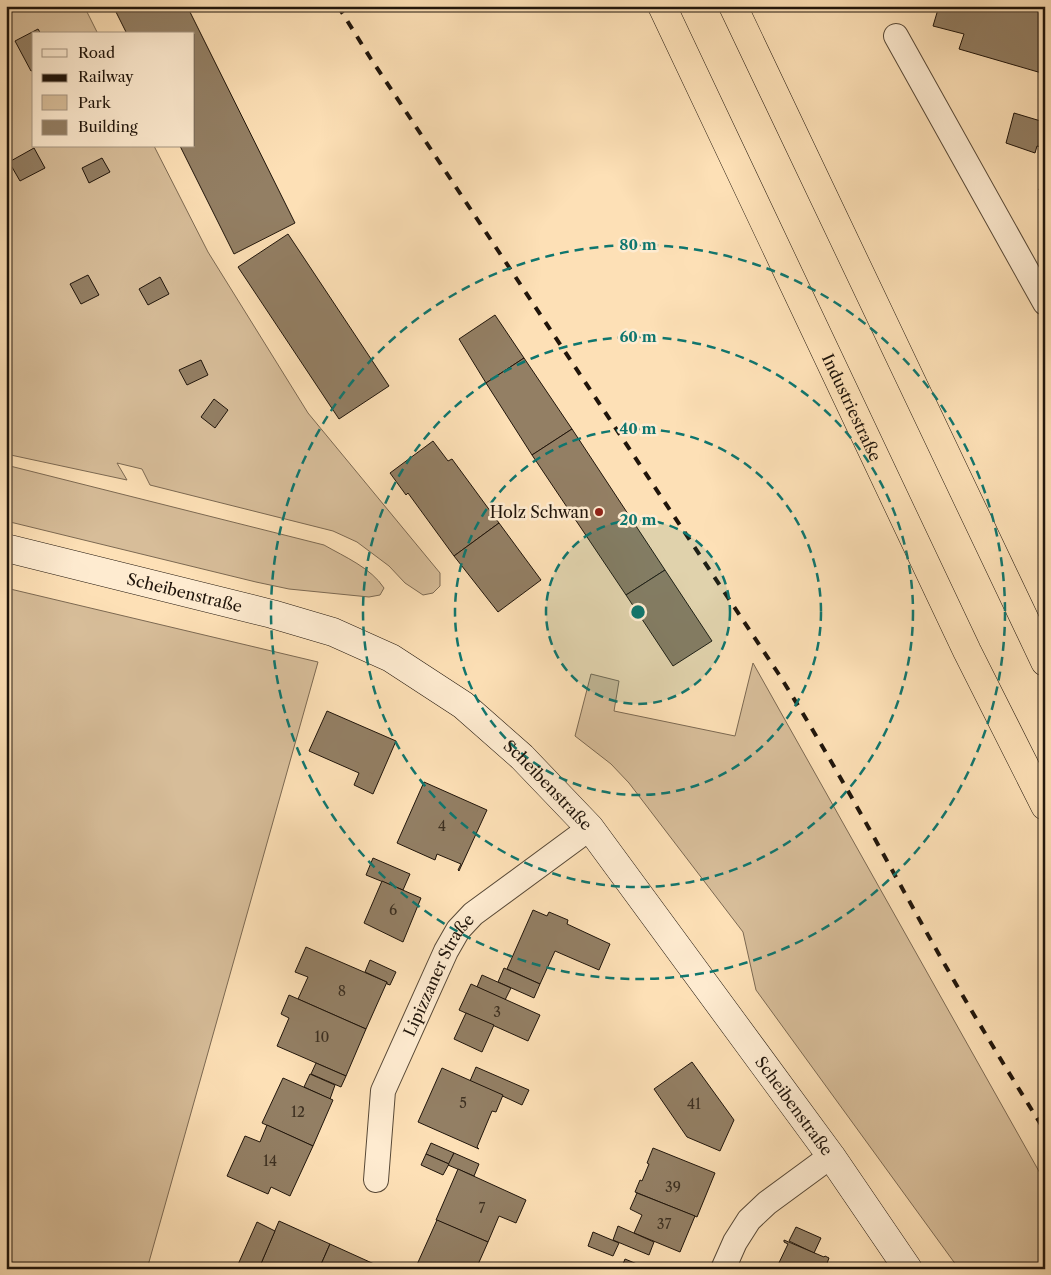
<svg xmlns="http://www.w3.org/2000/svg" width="1051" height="1275" font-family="'Libre Caslon Text',serif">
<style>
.green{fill:#d7bd99;stroke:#7c6952}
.building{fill:#937f64;stroke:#20150b}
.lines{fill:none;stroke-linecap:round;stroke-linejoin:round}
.street-casing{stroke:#574836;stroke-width:26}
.secondary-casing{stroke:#20150b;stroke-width:29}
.highway-casing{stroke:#20150b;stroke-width:29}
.street{stroke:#feebd0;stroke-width:24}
.secondary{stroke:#feebd0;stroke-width:28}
.highway{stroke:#fde0b6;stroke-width:28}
.rail{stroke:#20150b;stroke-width:4;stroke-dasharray:9 9;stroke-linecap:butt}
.ring{fill:none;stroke:#0f766e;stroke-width:2.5;stroke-dasharray:9 6}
.poi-dot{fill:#8f2418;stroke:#feebd0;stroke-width:2}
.labels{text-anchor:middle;stroke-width:5;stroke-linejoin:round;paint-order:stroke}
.number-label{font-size:14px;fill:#3d3021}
.street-label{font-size:16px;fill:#20150b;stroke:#feebd0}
.poi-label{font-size:16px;fill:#20150b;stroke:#feebd0;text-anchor:end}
.centre{fill:#0f766e;stroke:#feebd0;stroke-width:2.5}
.ring-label{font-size:15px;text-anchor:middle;font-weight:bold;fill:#0f766e;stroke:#feebd0;stroke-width:5;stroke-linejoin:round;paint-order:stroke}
</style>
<rect width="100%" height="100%" fill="#fde0b6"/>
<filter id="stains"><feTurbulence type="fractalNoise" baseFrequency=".004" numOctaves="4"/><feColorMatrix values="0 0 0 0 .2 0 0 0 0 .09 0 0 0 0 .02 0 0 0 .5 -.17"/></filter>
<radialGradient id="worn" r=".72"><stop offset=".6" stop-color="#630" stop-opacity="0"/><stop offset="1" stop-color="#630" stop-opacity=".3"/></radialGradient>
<g class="green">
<polygon points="6,6 84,6 98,34 34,34 34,146 154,146 208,252 308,413 440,573 440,586 433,593 423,595 405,583 389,566 357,542 333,531 150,485 142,469 117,463 127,480 6,454"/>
<path d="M6 465 324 545C345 557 371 568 384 588L380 595 369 597 289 589 256 582 6 521Z"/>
<polygon points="6,588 318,662 147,1269 6,1269"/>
<polygon points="753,663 1045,1182 1045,1269 959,1269 756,990 743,932 629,783 611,764 575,736 591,674 619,681 614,711 735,736"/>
</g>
<g class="building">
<polygon points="113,6 187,6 295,223 234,254 180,146 194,146 194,34 127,34"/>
<polygon points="939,6 1045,6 1045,74 959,49 964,34 933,26"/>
<polygon points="38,29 41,34 34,34 34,70 31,71 15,41"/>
<polygon points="1014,113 1044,122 1042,129 1045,130 1045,148 1037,146 1035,153 1006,143"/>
<polygon points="34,148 45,168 20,181 9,162"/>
<polygon points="102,158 110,172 89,183 82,168"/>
<polygon points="1045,170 1045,192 1039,190"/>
<polygon points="288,234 389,386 339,419 238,267"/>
<polygon points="88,275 99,295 81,304 70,284"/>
<polygon points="160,277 169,294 148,305 139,289"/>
<polygon points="495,315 524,358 486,383 459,339"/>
<polygon points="524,358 572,429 532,455 486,383"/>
<polygon points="201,360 208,375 187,385 179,370"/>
<polygon points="214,399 228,410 215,428 201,417"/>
<polygon points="572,429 665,570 626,595 532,455"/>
<polygon points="433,441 448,461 452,459 499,523 454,556 408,493 406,495 390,473"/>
<polygon points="499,523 541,580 498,612 454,556"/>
<polygon points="665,570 712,641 673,666 626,595"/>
<polygon points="327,711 396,741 373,794 354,785 359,773 309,751"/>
<polygon points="424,782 487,810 459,871 458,870 461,864 437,854 435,860 397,843"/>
<polygon points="373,858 410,874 403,890 366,875"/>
<polygon points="382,881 421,898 403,942 364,923"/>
<polygon points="533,910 547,916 549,912 568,920 567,924 610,944 599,970 555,951 540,984 507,969"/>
<polygon points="306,947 387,982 366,1029 298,999 308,977 295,972"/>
<polygon points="370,960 396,972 390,985 387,984 387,982 365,972"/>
<polygon points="504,968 540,984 534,998 498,982"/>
<polygon points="482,975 511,988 505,1000 477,987"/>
<polygon points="471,984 540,1015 528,1041 459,1010"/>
<polygon points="289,995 366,1029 346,1076 277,1046 289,1018 281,1014"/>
<polygon points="466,1013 494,1025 482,1052 454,1039"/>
<polygon points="692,1062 734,1120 720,1151 687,1137 654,1089"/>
<polygon points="316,1063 346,1076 341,1087 311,1074"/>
<polygon points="476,1067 529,1090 522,1105 470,1081"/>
<polygon points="442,1068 503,1095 496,1112 492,1111 477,1147 479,1149 418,1122"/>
<polygon points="310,1074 335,1085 330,1099 304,1087"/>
<polygon points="283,1078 333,1100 313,1146 262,1123"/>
<polygon points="267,1125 313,1146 290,1196 271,1187 268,1194 227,1176 245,1136 260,1142"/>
<polygon points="431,1143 454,1153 449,1164 426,1154"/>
<polygon points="653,1148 715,1173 697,1217 635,1192 640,1180 642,1181 649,1164 647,1163"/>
<polygon points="454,1153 479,1164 474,1176 448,1165"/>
<polygon points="426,1154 449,1164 443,1175 421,1165"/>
<polygon points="458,1169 526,1200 516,1223 499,1216 488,1242 436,1220"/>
<polygon points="637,1193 695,1216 680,1252 634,1233 642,1215 630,1209"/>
<polygon points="437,1220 488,1242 476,1269 415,1269"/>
<polygon points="279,1221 330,1244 319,1269 266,1269 260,1266"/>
<polygon points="257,1222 275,1231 260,1266 266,1269 236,1269"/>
<polygon points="618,1226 654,1242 649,1255 613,1240"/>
<polygon points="796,1227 821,1238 814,1253 789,1241"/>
<polygon points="593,1232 619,1243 613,1256 588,1246"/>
<polygon points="784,1240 824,1257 825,1256 829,1258 826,1266 833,1269 776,1269 788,1244 784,1242"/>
<polygon points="330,1244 383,1268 383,1269 319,1269"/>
<polygon points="625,1259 649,1269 621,1269"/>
</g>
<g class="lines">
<defs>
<g id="street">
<polyline points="896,36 1045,303"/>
<path id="s1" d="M376 1180 383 1091 446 951 458 930 473 914 590 828"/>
<polyline points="723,1269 735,1242 749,1220 767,1203 831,1156"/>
</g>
<g id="secondary">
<path id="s2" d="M6 548 272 614 333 632 391 658 463 705 522 757 590 828 831 1156 908 1269"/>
</g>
<g id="highway">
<path id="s3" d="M662 6 967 651 1045 806"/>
<polyline points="733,6 1045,662"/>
</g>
</defs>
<use href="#street" class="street-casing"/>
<use href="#secondary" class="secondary-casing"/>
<use href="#highway" class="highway-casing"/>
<use href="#street" class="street"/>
<use href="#secondary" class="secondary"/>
<use href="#highway" class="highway"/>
<path class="rail" d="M338 6 371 59 778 673C830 756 876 841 923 926 962 996 1003 1064 1045 1131"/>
</g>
<circle cx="638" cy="612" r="92" fill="#0f766e" fill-opacity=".12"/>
<g class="ring">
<circle cx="638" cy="612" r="92"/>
<circle cx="638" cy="612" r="183"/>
<circle cx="638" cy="612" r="275"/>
<circle cx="638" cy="612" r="367"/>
</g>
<circle class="poi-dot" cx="599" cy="512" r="5"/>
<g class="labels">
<g class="number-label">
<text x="442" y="831">4</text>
<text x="393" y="915">6</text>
<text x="342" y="996">8</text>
<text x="497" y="1017">3</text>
<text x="322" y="1042">10</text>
<text x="463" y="1108">5</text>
<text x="694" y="1109">41</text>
<text x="298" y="1117">12</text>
<text x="270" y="1166">14</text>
<text x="673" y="1192">39</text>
<text x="482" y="1213">7</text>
<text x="664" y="1229">37</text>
</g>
<g class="street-label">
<text dy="6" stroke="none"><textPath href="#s3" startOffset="444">Industriestraße</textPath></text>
<text dy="6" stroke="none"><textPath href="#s2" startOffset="184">Scheibenstraße</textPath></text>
<text dy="6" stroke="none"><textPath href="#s2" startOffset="604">Scheibenstraße</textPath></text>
<text dy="6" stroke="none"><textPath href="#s1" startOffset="218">Lipizzaner Straße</textPath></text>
<text dy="6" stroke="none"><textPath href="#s2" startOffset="1009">Scheibenstraße</textPath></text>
</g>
<g class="poi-label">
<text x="589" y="518">Holz Schwan</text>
</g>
</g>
<circle cx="638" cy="612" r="8" class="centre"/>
<g class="ring-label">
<text x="638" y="250">80 m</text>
<text x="638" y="342">60 m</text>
<text x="638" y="434">40 m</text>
<text x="638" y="525">20 m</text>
</g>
<rect width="1051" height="1275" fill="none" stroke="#fde0b6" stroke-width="25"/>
<rect x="8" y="8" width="1036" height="1260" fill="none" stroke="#20150b" stroke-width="2.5"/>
<rect x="12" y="12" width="1026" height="1250" fill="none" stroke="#20150b"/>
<rect x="32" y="32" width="162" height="115" fill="#feebd0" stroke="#a59581"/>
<rect x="42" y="49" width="25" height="8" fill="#feebd0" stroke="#a59581"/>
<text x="78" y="58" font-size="15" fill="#20150b">Road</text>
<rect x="42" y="74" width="25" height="8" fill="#20150b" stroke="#a59581"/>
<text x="78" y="82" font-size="15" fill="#20150b">Railway</text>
<rect x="42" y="95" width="25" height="15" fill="#d7bd99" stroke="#a59581"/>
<text x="78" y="108" font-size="15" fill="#20150b">Park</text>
<rect x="42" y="120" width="25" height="15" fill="#937f64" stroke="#a59581"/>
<text x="78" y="132" font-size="15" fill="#20150b">Building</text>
<rect width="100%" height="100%" filter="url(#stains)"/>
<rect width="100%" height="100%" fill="url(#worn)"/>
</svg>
